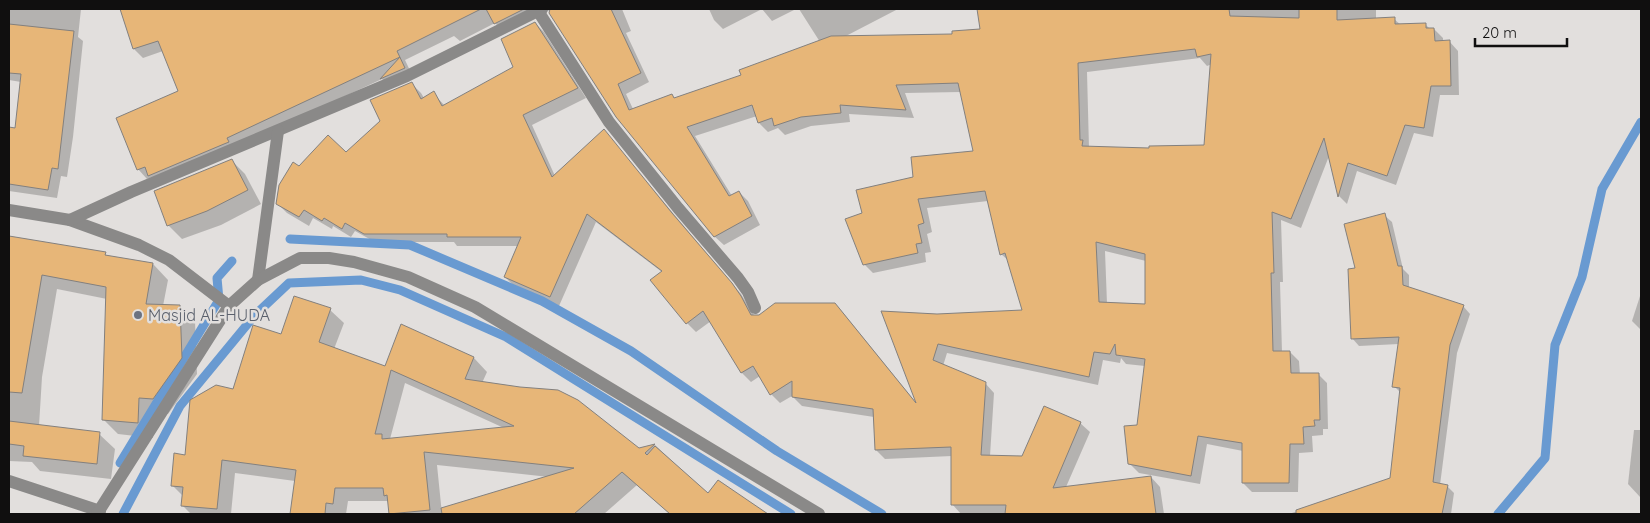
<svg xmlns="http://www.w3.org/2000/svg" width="1650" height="523" font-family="Quicksand,sans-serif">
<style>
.shadow{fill:#0003;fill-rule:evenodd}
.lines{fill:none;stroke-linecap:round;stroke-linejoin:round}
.stream{stroke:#699ad1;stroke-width:9}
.building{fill:#e7b678;stroke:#83807e;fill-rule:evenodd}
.minor{stroke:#8a8988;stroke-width:12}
.worship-dot{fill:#6b7280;stroke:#e2dfdd;stroke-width:2}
.labels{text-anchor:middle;stroke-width:5;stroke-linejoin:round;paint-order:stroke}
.worship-label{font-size:16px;fill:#5b616d;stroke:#e2dfdd;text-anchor:start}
</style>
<rect width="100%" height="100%" fill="#e2dfdd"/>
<g class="shadow">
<polygon points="9,9 81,9 78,37 83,41 73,137 67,177 61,176 57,198 9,191 9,128 16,129 21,82 9,80"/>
<path d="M122 9H343L346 16 361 9H622L631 31 626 33 649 82 626 94 633 109 672 95 675 99 742 76 820 42 799 9H898L844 37 954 35 982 30 978 9H1026L1028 15 1117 27 1115 9H1376V19H1394L1401 25 1425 24 1430 29H1434L1443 38V42L1449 41 1458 51 1459 95H1440L1433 137 1414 133 1396 185 1357 171 1347 204 1339 196 1329 156 1301 228 1281 220 1283 282H1280L1282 352H1290L1299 361 1300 375 1318 374 1327 383 1328 429H1323V435L1312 436 1313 452 1299 453 1298 492H1252L1243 483V451L1207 444 1200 484 1139 473 1129 463 1138 426 1145 366 1126 364 1121 358 1120 363 1103 360 1098 385 947 353 943 366 985 383 994 393 990 456 1023 457 1080 423 1090 432 1066 487 1151 477 1160 487 1164 514H961L952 504V456L885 459 876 450 874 417 802 406 792 396 780 403 771 394 760 376 751 382 742 373 711 321 696 332 687 323 652 280 662 272 596 222 559 306 514 286 505 277 519 246H457L454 242H375L355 231 351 237 333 226 332 229 313 218 309 226 287 213 278 204 300 167 346 154 381 121 412 84 421 93 424 98 433 93 445 106 514 67 535 23 544 32 586 98 532 125 555 176 604 131 741 294 755 317 835 304 844 314 917 404 937 315 1023 311 1009 261 1001 254 988 201 927 208 932 232 927 234 931 252 925 253 926 262 873 273 864 264 863 214 915 178 974 152 961 92 905 93 914 118 849 114 850 122 811 126 785 135 778 128 768 132 759 123 757 116 695 136 732 196 739 192 748 201 760 225 724 245 714 236 550 10 504 32 495 23 460 41 454 36 405 60 413 77 390 87 382 79 235 147 147 179 138 169 179 91 163 51 143 58 134 49ZM1200 58 1207 66 1212 64 1206 146 1150 149 1089 148 1087 72ZM1105 251 1146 261 1147 306 1107 303Z"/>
<polygon points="709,9 796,9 772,21 762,9 723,29 714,20"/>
<polygon points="231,160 245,174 261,204 221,225 182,239 168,225"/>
<polygon points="1384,215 1392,222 1403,269 1409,275 1409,288 1463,306 1470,314 1457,353 1440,485 1447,486 1454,493 1451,514 1289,514 1391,479 1401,393 1394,386 1399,344 1359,346 1352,338 1356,270"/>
<polygon points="9,237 105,254 108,257 153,264 168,280 163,306 179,306 195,321 197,374 168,414 154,413 153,438 118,434 103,419 107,299 57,289 42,377 39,426 99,434 115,449 111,479 40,471 32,462 9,461"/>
<polygon points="1641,293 1641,330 1632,321"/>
<path d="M330 310 344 323 334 349 386 368 401 326 474 358 487 372 482 383 639 450 655 445 708 495 765 514H670L637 485 604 514H462L505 490 549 477 437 465 442 514H391L389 501H348L346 514H291L295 481 235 473 231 514H191L183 506V496L172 485 186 456 234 390 282 335ZM405 383 504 428 390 439Z"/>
<polygon points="1634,430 1641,430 1641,498 1628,484"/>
</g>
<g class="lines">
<g class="stream">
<polyline points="290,239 410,245 542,301 631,351 777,451 882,514"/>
<polyline points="120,463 219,300 217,278 232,261"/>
<polyline points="123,514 180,406 255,315 289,283 361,280 400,290 506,337 791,514"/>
<polyline points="1498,514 1545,458 1555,345 1582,277 1602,189 1641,122"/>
</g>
</g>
<g class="building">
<polygon points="120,9 481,9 397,51 405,68 380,79 400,57 227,138 229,142 224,144 148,176 145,167 137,170 116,118 178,91 158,41 133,49"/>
<polygon points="486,9 524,9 494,24"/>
<path d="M550 9H611L641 73 618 84 629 110 672 94 674 98 741 75 739 70 831 36 952 34V31L980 29 977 9H1229L1230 16 1299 18V9H1337V20L1395 17V24L1426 23V28H1434L1435 41 1450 40 1451 86H1431L1424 128 1405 125 1387 176 1348 163 1338 197 1324 138 1291 219 1272 212 1274 273H1271L1273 351H1290L1291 373H1319L1320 420H1314L1315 426 1303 427 1304 444H1290L1289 483H1242V443L1198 436 1191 476 1128 464 1124 426 1137 425 1145 359 1116 355 1115 344 1110 354 1094 352 1089 377 938 344 933 360 986 382 981 455 1022 456 1044 406 1081 422 1053 488 1151 476 1156 514H1005L1006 505H951V447L875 450 873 409 792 397V381L770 395 753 366 741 373 703 311 686 324 650 280 662 271 587 214 550 297 504 277 521 237H447V234H364L345 223 342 229 324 218 322 221 304 210 299 217 276 204 279 185 293 162 299 166 328 135 346 152 380 121 370 100 412 82 421 99 434 91 442 106 513 67 501 39 535 22 578 88 523 115 552 177 604 129 672 213 732 283 741 296 751 315H759L775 303H835L916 403 881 311 937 314 1022 310 1005 253 1000 255 985 191 918 199 924 223 918 225 922 243 916 244 918 253 863 265 845 219 862 213 856 190 913 177 911 157 973 151 958 83 896 85 906 110 840 105 841 113 801 117 774 126 772 118 758 123 752 105 687 127 729 196 739 191 752 216 714 237 616 117 549 13ZM1195 49 1197 57 1211 54 1204 145 1149 146V148L1082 146 1083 140H1080L1078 63ZM1096 242 1145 254V304L1099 302Z"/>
<polygon points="9,24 74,31 58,169 52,168 48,190 9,184 9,127 15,128 21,74 9,73"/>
<polygon points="232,159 248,190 207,211 167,226 154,191"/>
<polygon points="1385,213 1398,266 1402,266 1403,285 1464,305 1450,345 1433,482 1448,485 1442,514 1296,514 1296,510 1390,478 1400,388 1392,387 1399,337 1351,339 1348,269 1355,268 1344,224"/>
<polygon points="9,236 106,252 105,255 153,263 146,304 180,305 182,358 153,399 139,398 138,423 102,420 106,287 42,275 22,393 9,392"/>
<path d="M294 296 331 308 319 342 385 366 401 324 474 357 465 379 520 387 558 390 578 400 639 448 655 444 645 453 647 455 655 446 708 493 718 480 768 514H670L622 472 574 514H442L441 508 574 468 424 452 430 510 389 514 387 495 384 496 383 488H335L333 504 326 503 325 514H290L296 470 222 460 217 509 181 506 183 487 171 486 174 453 185 455 190 400 216 385 233 389 253 325 281 334ZM391 370 456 399 514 426 382 439V434H375Z"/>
<polygon points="9,421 100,432 97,464 23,456 24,446 9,444"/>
</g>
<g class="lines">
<g class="minor">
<polyline points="538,11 609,122 678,208 738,278 748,292 755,308"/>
<polyline points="9,210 70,220 139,245 169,260 229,306"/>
<polyline points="70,220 131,192 407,76 542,9"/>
<polyline points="258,280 278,131"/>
<polyline points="9,481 100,511"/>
<polyline points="97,514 229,306 258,280 300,258 329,258 354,262 408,277 475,307 819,514"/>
</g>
</g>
<circle class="worship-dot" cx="138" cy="315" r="5"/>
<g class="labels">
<g class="worship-label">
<text x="148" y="321">Masjid AL-HUDA</text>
</g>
</g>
<rect width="1650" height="523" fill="none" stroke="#100f0f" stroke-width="20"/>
<path d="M1475 38v8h92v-8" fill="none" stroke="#100f0f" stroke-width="2.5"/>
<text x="1482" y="38" font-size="15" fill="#100f0f" stroke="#e2dfdd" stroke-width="4" paint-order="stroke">20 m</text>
</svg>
